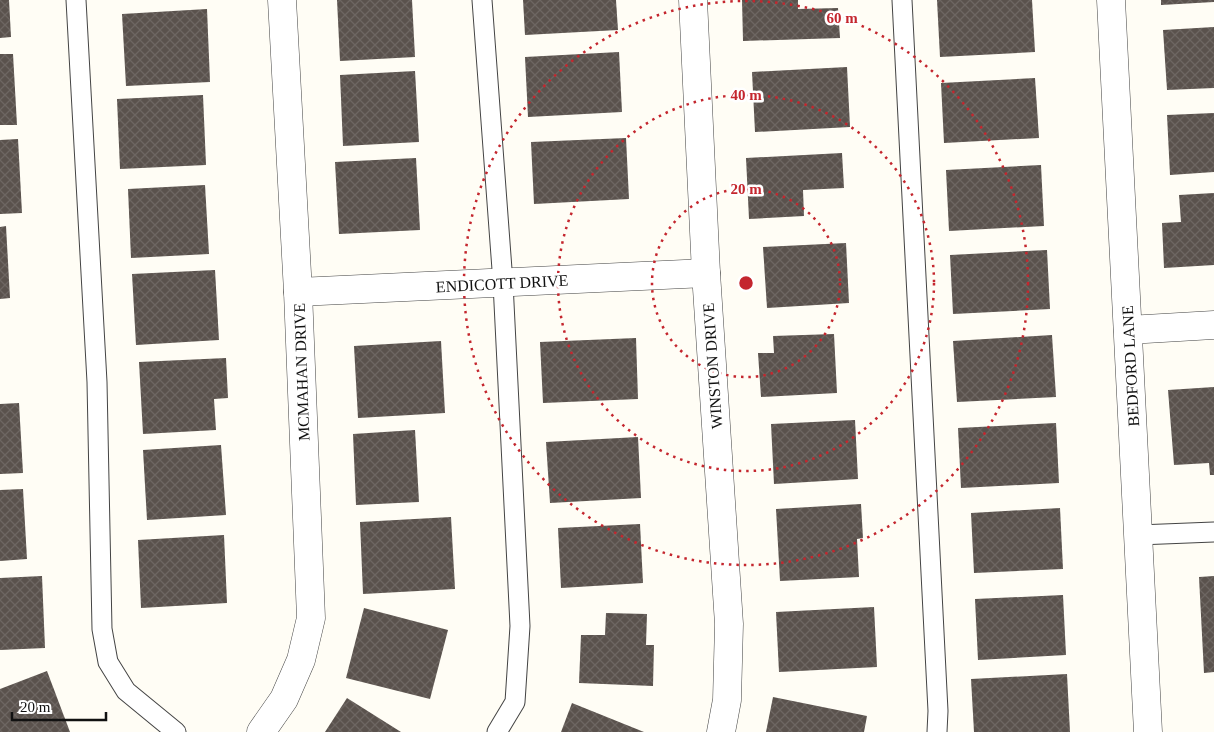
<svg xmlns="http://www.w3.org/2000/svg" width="1214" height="732" font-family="Georgia,serif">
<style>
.building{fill:url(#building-cross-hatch)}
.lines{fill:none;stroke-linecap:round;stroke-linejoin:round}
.service-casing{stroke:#444;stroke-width:21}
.minor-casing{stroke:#444;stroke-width:29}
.service{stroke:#fff;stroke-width:19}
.minor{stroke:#fff;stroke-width:28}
.ring{fill:none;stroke:#c4262e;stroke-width:2.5;stroke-dasharray:2.5 5}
.labels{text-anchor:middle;stroke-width:5;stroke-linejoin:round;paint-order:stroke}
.street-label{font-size:16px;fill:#111;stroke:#fff}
.centre{fill:#c4262e;stroke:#fff;stroke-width:2.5}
.ring-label{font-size:15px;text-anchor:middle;font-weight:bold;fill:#c4262e;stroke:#fff;stroke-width:5;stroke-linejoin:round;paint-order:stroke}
</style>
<defs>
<pattern id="building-cross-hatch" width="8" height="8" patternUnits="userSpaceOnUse" patternTransform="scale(1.25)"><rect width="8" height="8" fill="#5a524d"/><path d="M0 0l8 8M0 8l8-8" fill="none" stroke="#6d6662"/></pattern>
</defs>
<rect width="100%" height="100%" fill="#fffdf5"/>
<g class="building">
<polygon points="0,0 9,0 11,37 0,38"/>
<polygon points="337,0 412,0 415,57 340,61"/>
<polygon points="523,0 616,0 618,30 525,35"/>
<polygon points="742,0 798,0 798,9 838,8 840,38 743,41"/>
<polygon points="937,0 1032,0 1035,52 940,57"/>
<polygon points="1161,0 1214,0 1214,2 1161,5"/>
<polygon points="207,9 210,82 126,86 122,14"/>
<polygon points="1214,27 1214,88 1167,90 1163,30"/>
<polygon points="619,52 622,112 528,117 525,57"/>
<polygon points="0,54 13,54 17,125 0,125"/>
<polygon points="847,67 850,127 755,132 752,72"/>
<polygon points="415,71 419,142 343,146 340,75"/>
<polygon points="1035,78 1039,138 944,143 941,83"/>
<polygon points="203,95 206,165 120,169 117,99"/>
<polygon points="1214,113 1214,172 1170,175 1167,115"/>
<polygon points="626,138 629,199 534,204 531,142"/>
<polygon points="18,139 22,213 0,214 0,140"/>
<polygon points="842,153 844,188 803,190 804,216 749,219 746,158"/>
<polygon points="416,158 420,230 339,234 335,162"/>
<polygon points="1041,165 1044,226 949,231 946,170"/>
<polygon points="205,185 209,254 131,258 128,189"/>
<polygon points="1214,193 1214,265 1164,268 1162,223 1181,222 1179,195"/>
<polygon points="6,226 10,298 0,299 0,227"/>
<polygon points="846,243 849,303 767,308 763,247"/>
<polygon points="1047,250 1050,309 953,314 950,255"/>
<polygon points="215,270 219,340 136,345 132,274"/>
<polygon points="834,334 837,393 761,397 758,353 774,353 773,336"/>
<polygon points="1052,335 1056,397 957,402 953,341"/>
<polygon points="636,338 638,399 543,403 540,342"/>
<polygon points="441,341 445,413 358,418 354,346"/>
<polygon points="226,358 228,398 214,399 216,430 143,434 139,362"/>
<polygon points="1214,387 1214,475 1210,475 1209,463 1174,465 1168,390"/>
<polygon points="19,403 23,473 0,474 0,404"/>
<polygon points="855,420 858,479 774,484 771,424"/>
<polygon points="1056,423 1059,483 961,488 958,428"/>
<polygon points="415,430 419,502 356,505 353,434"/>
<polygon points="638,437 641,498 550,503 546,442"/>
<polygon points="221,445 226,515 147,520 143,450"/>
<polygon points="23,489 27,559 0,561 0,490"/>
<polygon points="861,504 863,538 857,539 859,577 780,581 776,509"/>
<polygon points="1060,508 1063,569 974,573 971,513"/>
<polygon points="451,517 455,589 363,594 360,522"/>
<polygon points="640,524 643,583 561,588 558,528"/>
<polygon points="224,535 227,603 141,608 138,540"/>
<polygon points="42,576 45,648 0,650 0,578"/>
<polygon points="1214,576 1214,672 1204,673 1199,577"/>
<polygon points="1063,595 1066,655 978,660 975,599"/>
<polygon points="874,607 877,667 779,672 776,612"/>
<polygon points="364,608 448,630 430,699 346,678"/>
<polygon points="606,613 647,614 646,645 654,645 653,686 579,683 581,635 605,635"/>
<polygon points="47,671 70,732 0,732 0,689"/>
<polygon points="1067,674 1070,732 974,732 971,679"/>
<polygon points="773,697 867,716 864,732 766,732"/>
<polygon points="347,698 401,732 325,732"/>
<polygon points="572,703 644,732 561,732"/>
</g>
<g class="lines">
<defs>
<g id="service">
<polyline points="76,0 97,382 102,629 108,662 126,691 176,732"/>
<polyline points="482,0 503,283 520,626 515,702 497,732"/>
<polyline points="902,0 938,711 937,732"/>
<polyline points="1138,535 1214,532"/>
</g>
<g id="minor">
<polyline points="693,0 706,273 729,624 727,700 721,732"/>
<polyline points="1111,0 1148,732"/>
<polyline points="298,292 706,273"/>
<polyline points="1128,330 1214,325"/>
<polyline points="261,732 284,699 301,660 311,618 298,292 282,0"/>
</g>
</defs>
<use href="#service" class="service-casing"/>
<use href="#minor" class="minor-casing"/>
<use href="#service" class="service"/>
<use href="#minor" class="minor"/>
</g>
<g class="ring">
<circle cx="746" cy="283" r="94"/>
<circle cx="746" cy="283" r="188"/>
<circle cx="746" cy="283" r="282"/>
</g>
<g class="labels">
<g class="street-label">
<text transform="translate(502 283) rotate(-3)" y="6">ENDICOTT DRIVE</text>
<text transform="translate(712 366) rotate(-94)" y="6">WINSTON DRIVE</text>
<text transform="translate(1130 366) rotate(-93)" y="6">BEDFORD LANE</text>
<text transform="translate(301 372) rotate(-92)" y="6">MCMAHAN DRIVE</text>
</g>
</g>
<circle cx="746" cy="283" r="8" class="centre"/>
<g class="ring-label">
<text x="842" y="23">60 m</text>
<text x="746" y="100">40 m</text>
<text x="746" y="194">20 m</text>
</g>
<path d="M12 712v8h94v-8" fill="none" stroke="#111111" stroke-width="2.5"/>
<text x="20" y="712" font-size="15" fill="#111111" stroke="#ffffff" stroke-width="4" paint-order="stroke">20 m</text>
</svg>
